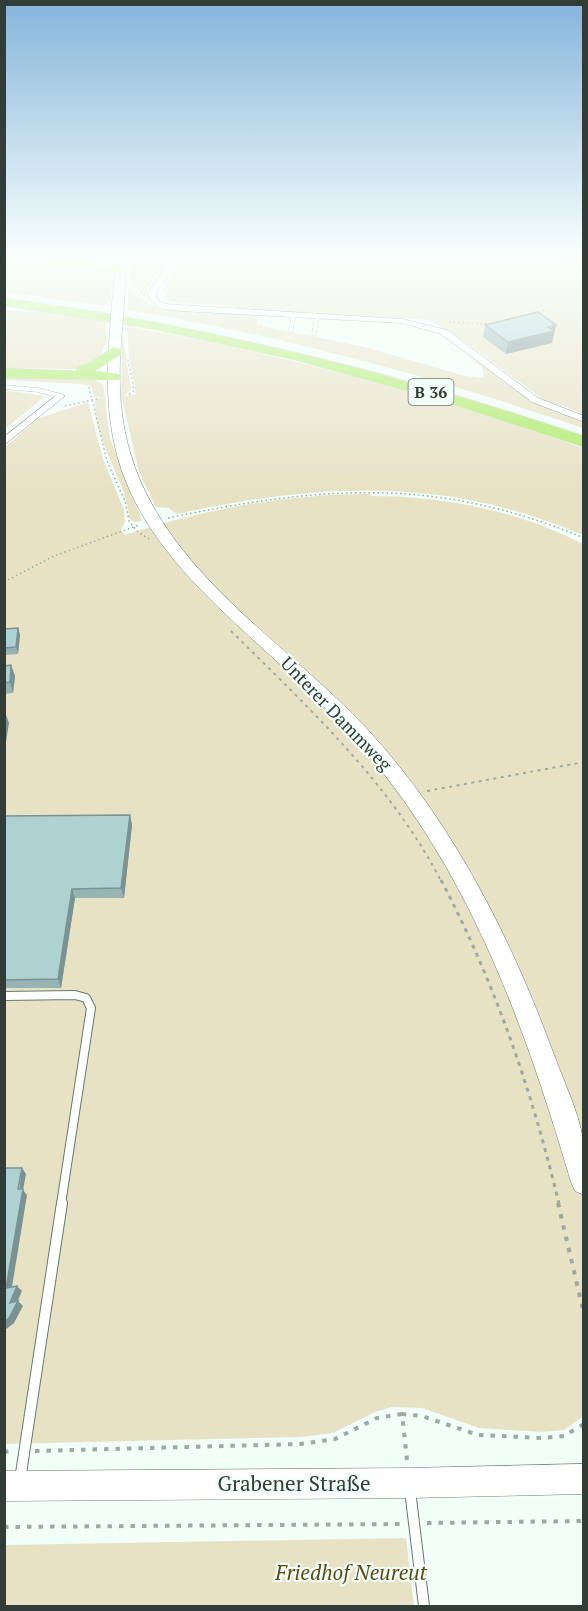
<svg xmlns="http://www.w3.org/2000/svg" width="588" height="1611" font-family="'PT Serif',serif">
<style>
.green{fill:#e8e2c5}
.lines{fill:none;stroke-linecap:round;stroke-linejoin:round}
.stream{stroke:#74929c;stroke-width:3}
.lane-far2-casing{stroke:#627d70;stroke-width:4.5}
.lane-far1-casing{stroke:#627d70;stroke-width:10}
.lane-casing{stroke:#627d70;stroke-width:12}
.street-casing{stroke:#627d70;stroke-width:1}
.secondary-casing{stroke:#627d70;stroke-width:1}
.highway-casing{stroke:#d6d8d7;stroke-width:1}
.path-far3{stroke:#9da9a3;stroke-width:1.5;stroke-dasharray:1.5 3;stroke-linecap:butt}
.path-far2{stroke:#9da9a3;stroke-width:2;stroke-dasharray:3 4.5;stroke-linecap:butt}
.path-far1{stroke:#9da9a3;stroke-width:3;stroke-dasharray:4 5;stroke-linecap:butt}
.path{stroke:#9da9a3;stroke-width:4;stroke-dasharray:4.5 7;stroke-linecap:butt}
.lane-far2{stroke:#fff;stroke-width:4}
.lane-far1{stroke:#fff;stroke-width:8}
.lane{stroke:#fff;stroke-width:10}
.street{fill:#fff;fill-rule:evenodd}
.secondary{fill:#fff;fill-rule:evenodd}
.highway{fill:#b2eb70;fill-rule:evenodd}
.secondary-bridge-casing{stroke:#627d70;stroke-width:13;stroke-linecap:butt}
.secondary-bridge{stroke:#fff;stroke-width:12}
.wall{fill:#96b4b4}
.shaded-wall{fill:#7a9292}
.building{fill:#aed1d1;stroke:#7a9292;stroke-width:1.5}
.labels{text-anchor:middle;stroke-width:4.5;stroke-linejoin:round;paint-order:stroke}
.shield{fill:#f2fef8;stroke:#6c7771;stroke-width:1.5}
.shield-label{font-size:16px;font-weight:bold;fill:#323d37}
.street-label{font-size:18px;fill:#323d37;stroke:#f2fef8}
.near-street-label{font-size:21px;fill:#323d37;stroke:#f2fef8}
.near-park-label{font-size:21px;font-style:italic;fill:#5a4d12;stroke:#f2fef8}
</style>
<rect width="100%" height="100%" fill="#f2fef8"/>
<g class="green">
<polygon points="5,259 50,259 112,273 111,299 108,299 107,306 5,292"/>
<polygon points="133,259 169,259 148,288 147,296 142,296 130,280"/>
<polygon points="182,259 583,259 583,415 572,409 545,401 464,341 429,320 240,308 168,301 162,289"/>
<path d="M128 286 141 300 162 309 258 315 257 325 365 347 465 376 484 378 482 366 456 345 525 397 583 422V428C435 377 283 336 128 310Z"/>
<path d="M30 302C219 329 404 372 583 436L378 374Z"/>
<polygon points="4,310 40,312 106,322 107,341 98,361 79,369 5,368"/>
<path d="M127 326C283 354 434 395 583 448V535C444 476 322 483 176 514L169 508 156 507 139 472 123 403H121L122 332 131 389 124 396 136 394 129 358Z"/>
<path d="M4 374 92 379 103 384 110 438 142 521 134 522 129 518C128 480 91 439 95 399L101 397H94L91 386 81 384 5 380Z"/>
<polygon points="5,390 45,396 5,429"/>
<path d="M88 402 103 459 124 510 125 522 121 529 125 535C204 509 287 494 370 494L372 496C444 496 519 511 583 544L584 1416 564 1430 542 1432 479 1428 422 1408 392 1407 375 1412 333 1433 301 1437 5 1444 4 448 37 419Z"/>
<polygon points="406,1538 414,1606 5,1606 5,1545"/>
</g>
<g class="lines">
<polyline class="stream" points="560,259 584,267"/>
<defs>
<g id="lane-far2">
<polyline points="291,330 294,315"/>
<polyline points="314,334 317,316"/>
<polyline points="4,387 38,390 61,396"/>
</g>
<polyline id="lane-far1" points="4,996 75,995 86,998 91,1008 61,1204"/>
<g id="lane">
<polyline points="20,1480 62,1203"/>
<polyline points="410,1490 424,1606"/>
</g>
<g id="street">
<path d="M171 259H178L156 293 158 300 165 304 402 319 447 330 538 398 584 416V422L532 402 441 334 402 323 181 311C167 310 152 309 148 293Z"/>
<polygon points="58,394 65,396 4,445 4,437"/>
</g>
<g id="secondary">
<polygon points="121,262 126,265 124,302 118,305 112,302 116,265"/>
<path d="M116 327 122 330C119 364 118 398 125 432 152 565 283 638 369 731 453 823 510 936 553 1052 563 1080 578 1110 583 1139 586 1156 584 1177 584 1195L575 1191 571 1182C531 1047 485 914 402 798 372 756 336 718 299 682 234 620 155 561 123 474 106 427 106 378 110 330Z"/>
<polygon points="584,1464 584,1494 409,1498 4,1501 4,1471 409,1468"/>
</g>
<g id="highway">
<path d="M49 259C65 259 117 260 127 269 116 280 66 266 51 262Z"/>
<path d="M4 298C203 324 394 373 584 436V447L436 399 295 360 152 329 4 306Z"/>
<polygon points="114,347 120,349 122,352 120,355 94,371 119,374 121,377 119,380 4,378 4,368 76,371 77,367 89,363"/>
</g>
</defs>
<use href="#lane-far2" class="lane-far2-casing"/>
<use href="#lane-far1" class="lane-far1-casing"/>
<use href="#lane" class="lane-casing"/>
<use href="#street" class="street-casing"/>
<use href="#secondary" class="secondary-casing"/>
<use href="#highway" class="highway-casing"/>
<g class="path-far3">
<polyline points="547,259 584,272"/>
<polyline points="572,259 584,263"/>
<polyline points="133,288 142,300"/>
<polyline points="534,314 547,309"/>
<polyline points="449,322 492,324"/>
<polyline points="128,360 134,391 128,395"/>
<polyline points="89,387 107,461 125,501 129,521 138,532 149,539"/>
<polyline points="65,406 100,398"/>
<path d="M168 518C321 486 436 476 584 538"/>
<polyline points="4,582 54,556 139,525"/>
</g>
<g class="path-far2">
<path d="M231 631C308 707 391 784 441 881"/>
<polyline points="427,791 584,762"/>
</g>
<path class="path-far1" d="M441 880C495 983 532 1091 559 1204"/>
<g class="path">
<polyline points="558,1203 584,1314"/>
<polyline points="35,1451 301,1444 335,1439 377,1418 402,1414"/>
<polyline points="4,1452 12,1451"/>
<polyline points="407,1460 402,1414 422,1416 478,1435 543,1438 564,1436 584,1424"/>
<polyline points="427,1523 584,1521"/>
<polyline points="4,1527 401,1524"/>
</g>
<use href="#lane-far2" class="lane-far2"/>
<use href="#lane-far1" class="lane-far1"/>
<use href="#lane" class="lane"/>
<use href="#street" class="street"/>
<use href="#secondary" class="secondary"/>
<use href="#highway" class="highway"/>
<defs>
<polyline id="secondary-bridge" points="116,330 118,302"/>
</defs>
<use href="#secondary-bridge" class="secondary-bridge-casing"/>
<use href="#secondary-bridge" class="secondary-bridge"/>
</g>
<g class="wall">
<polygon points="485,325 556,325 552,343 506,354 483,337"/>
<polygon points="4,627 5,629 18,628 20,635 18,654 4,655"/>
<polygon points="11,665 15,676 13,693 4,694 4,666"/>
<polygon points="4,816 132,825 124,898 75,898 61,988 4,988"/>
</g>
<g class="shaded-wall">
<polygon points="556,325 552,343 506,354 508,342 548,327"/>
<polygon points="18,628 20,635 18,654 16,647"/>
<polygon points="11,665 15,676 13,693 10,682"/>
<polygon points="5,712 9,723 6,742 4,737"/>
<polygon points="130,815 132,825 124,898 121,888"/>
<polygon points="72,889 75,898 61,988 58,979"/>
<polygon points="22,1168 26,1174 23,1190 27,1195 11,1293 6,1288"/>
<polygon points="17,1286 22,1291 15,1307 18,1301 23,1306 14,1323 5,1330 4,1335 4,1322 10,1303"/>
</g>
<g class="building">
<polygon points="538,312 556,325 548,327 554,331 508,342 485,325"/>
<polygon points="18,628 16,647 4,648 4,629"/>
<polygon points="11,665 10,682 4,683 4,666"/>
<polygon points="130,815 121,888 72,889 58,979 4,980 4,816"/>
<polygon points="4,1168 22,1168 18,1189 23,1189 6,1288 17,1286 10,1303 18,1301 9,1318 4,1322"/>
</g>
<linearGradient id="sky" x2="0" y2="1"><stop stop-color="#85b5db"/><stop offset="0.53" stop-color="#f9fffc"/><stop offset="1" stop-color="#f9fffc" stop-opacity="0"/></linearGradient>
<rect width="588" height="485" fill="url(#sky)"/>
<g class="labels">
<rect class="shield" x="408.5" y="379" width="45" height="26" rx="4.5"/>
<g class="shield-label">
<text x="431" y="398">B 36</text>
</g>
<g class="street-label">
<text transform="translate(336 714) rotate(46)" y="6">Unterer Dammweg</text>
</g>
<g class="near-street-label">
<text x="294" y="1491">Grabener Straße</text>
</g>
<g class="near-park-label">
<text x="351" y="1580">Friedhof Neureut</text>
</g>
</g>
<rect width="588" height="1611" fill="none" stroke="#323d37" stroke-width="12"/>
</svg>
